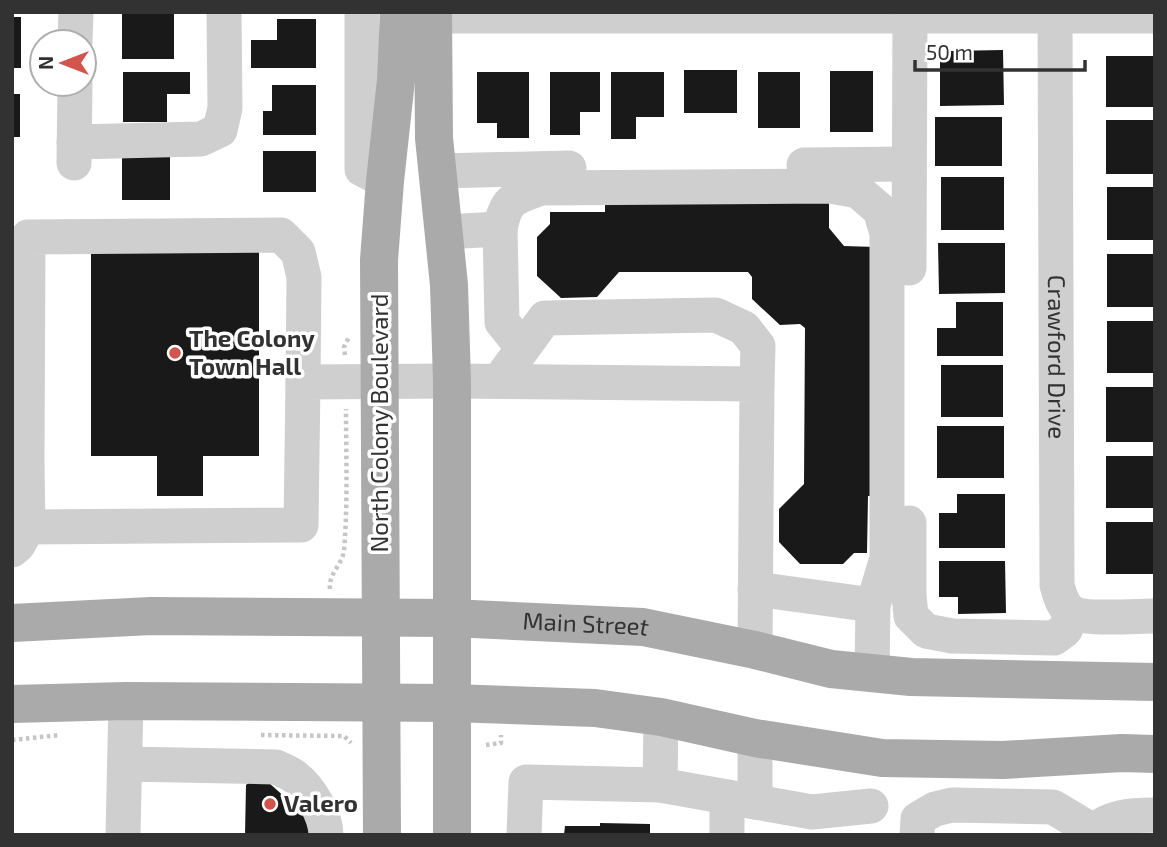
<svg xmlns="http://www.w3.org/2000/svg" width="1167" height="847" font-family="'Exo 2',sans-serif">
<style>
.building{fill:#191919}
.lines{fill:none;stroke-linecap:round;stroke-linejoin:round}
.path{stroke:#c6c6c6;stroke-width:4.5;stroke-dasharray:3.5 3.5;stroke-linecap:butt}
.minor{stroke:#cfcfcf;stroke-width:35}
.major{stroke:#aaa;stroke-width:38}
.poi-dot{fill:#d1544d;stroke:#fff;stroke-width:2.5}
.labels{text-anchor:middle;stroke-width:7;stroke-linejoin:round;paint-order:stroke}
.poi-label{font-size:24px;font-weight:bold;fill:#323232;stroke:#fff;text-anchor:start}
.street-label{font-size:24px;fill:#323232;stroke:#fff}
</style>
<rect width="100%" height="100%" fill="#fff"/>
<g class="building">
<rect x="122" y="12" width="52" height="47"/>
<rect x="12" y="17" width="9" height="51"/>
<polygon points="277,19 316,19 316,68 251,68 251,40 277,40"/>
<polygon points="1003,50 1004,105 940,106 940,57 950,57 950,51"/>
<rect x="1106" y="56" width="49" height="51"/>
<rect x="684" y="70" width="53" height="43"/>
<rect x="830" y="71" width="43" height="61"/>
<polygon points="123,72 190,72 190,94 167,94 167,122 123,122"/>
<polygon points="477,72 529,72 529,138 497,138 497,123 477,123"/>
<polygon points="550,72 600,72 600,112 580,112 580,135 550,135"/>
<polygon points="611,72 664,72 664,117 636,117 636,139 611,139"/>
<rect x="758" y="72" width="42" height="56"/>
<polygon points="272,85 316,85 316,135 263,135 263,111 272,111"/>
<rect x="12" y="94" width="8" height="43"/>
<rect x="935" y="117" width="67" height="49"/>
<rect x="1106" y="120" width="49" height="54"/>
<rect x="122" y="151" width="48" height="49"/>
<rect x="263" y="151" width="53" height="41"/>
<rect x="941" y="177" width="63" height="53"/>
<rect x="1107" y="187" width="48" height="53"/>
<polygon points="829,198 829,228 844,246 876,247 878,496 868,496 867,553 854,553 843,564 800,564 779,542 779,509 804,484 805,328 800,324 780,325 752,299 752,277 748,272 619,272 597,297 561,298 537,276 537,237 550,224 550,212 605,212 605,199"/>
<polygon points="938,243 1005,243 1005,293 939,294"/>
<polygon points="91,251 259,251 259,456 203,456 203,496 157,496 157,456 91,456"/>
<rect x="1107" y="254" width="48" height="53"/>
<polygon points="956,302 1003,302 1003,356 937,356 937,328 956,328"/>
<rect x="1107" y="321" width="48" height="52"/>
<rect x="941" y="365" width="62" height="52"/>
<rect x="1106" y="387" width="49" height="55"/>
<rect x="937" y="426" width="67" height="52"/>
<rect x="1106" y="456" width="49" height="52"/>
<polygon points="957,494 1005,494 1005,548 939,548 939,513 957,513"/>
<rect x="1106" y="522" width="49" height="52"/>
<polygon points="939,561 1005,561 1006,613 958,614 958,597 939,597"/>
<polygon points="259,774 315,824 310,835 245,835 246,785"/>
<polygon points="600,823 650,824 650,835 564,835 565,826 600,826"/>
</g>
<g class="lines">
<g class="path">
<polyline points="345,355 344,347 349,337"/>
<path d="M330 589C328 574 343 564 344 550 348 503 346 456 346 409"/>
<polyline points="261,735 344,736 351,743"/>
<polyline points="12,740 60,735"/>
<polyline points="486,745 501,743 501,735"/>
</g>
<g class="minor">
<polyline points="362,12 362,169 385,181"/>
<path id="s1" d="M1055 12 1057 585C1060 595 1062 607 1073 613 1086 620 1138 616 1155 616"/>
<polyline points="406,16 1155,16"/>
<polyline points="75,42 76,12"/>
<polyline points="74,142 201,139 220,130 225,108 224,12"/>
<polyline points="74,163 75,84"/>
<polyline points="804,165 909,164"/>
<polyline points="437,171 569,168"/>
<path d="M500 229C506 198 514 198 541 188L831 186 858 191 880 210 887 233V558L873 605"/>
<polyline points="444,232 500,229 502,322 523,348"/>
<polyline points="909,268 910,12"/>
<polyline points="499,381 545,318 716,315 744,328 758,346 757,384"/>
<polyline points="909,523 909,595 911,616 926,631 952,636 1054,638 1065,630 1073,613"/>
<polyline points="28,527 27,462 28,237 281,235 298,252 304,277 303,382"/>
<polyline points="12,550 18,545 28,527 301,525 303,382 452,381 757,384 755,650"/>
<polyline points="755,589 873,605 872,673"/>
<path d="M125 764 276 767C282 770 290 773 295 777 310 788 326 816 326 835"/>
<polyline points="660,785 661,717"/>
<polyline points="755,802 755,738"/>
<polyline points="123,835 126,701"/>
<polyline points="524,835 526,782 660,785 812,812 871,806"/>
<polyline points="727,835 727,797"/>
<polyline points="917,835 918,819 935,809 952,805 1053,807 1093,831"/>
<path d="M1091 835C1106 816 1133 815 1155 815"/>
</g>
<g class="major">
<polyline points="433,12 434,138 449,285 452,381 452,835"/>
<path id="s2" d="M12 623 151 616 451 618 643 627 755 650 831 669 911 677 1155 682"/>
<polyline points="12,704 126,701 452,703 595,708 661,717 755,738 882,758 1003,760 1122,753 1155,754"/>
<polyline points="382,835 379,260 385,181 396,80 399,12"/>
</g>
</g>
<g class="poi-dot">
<circle cx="175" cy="353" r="7"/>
<circle cx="270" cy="804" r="7"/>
</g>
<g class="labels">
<g class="poi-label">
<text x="189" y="347">The Colony<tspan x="189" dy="28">Town Hall</tspan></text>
<text x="284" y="812">Valero</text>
</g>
<g class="street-label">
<text dy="8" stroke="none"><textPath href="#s1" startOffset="345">Crawford Drive</textPath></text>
<text transform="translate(380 423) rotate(-90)" y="8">North Colony Boulevard</text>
<text dy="8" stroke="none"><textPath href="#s2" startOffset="574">Main Street</textPath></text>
</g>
</g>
<rect width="1167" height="847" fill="none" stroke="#323232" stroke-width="28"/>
<g transform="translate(63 63) rotate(270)"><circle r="33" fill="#ffffff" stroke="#adadad" stroke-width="2"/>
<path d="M0-5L12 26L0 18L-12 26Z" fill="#d1544d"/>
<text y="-10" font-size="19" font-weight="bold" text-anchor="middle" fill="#323232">N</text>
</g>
<path d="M915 60v10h170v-10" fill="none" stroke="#323232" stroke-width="3.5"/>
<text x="926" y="60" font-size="21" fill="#323232" stroke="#ffffff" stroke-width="5" paint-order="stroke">50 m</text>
</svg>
